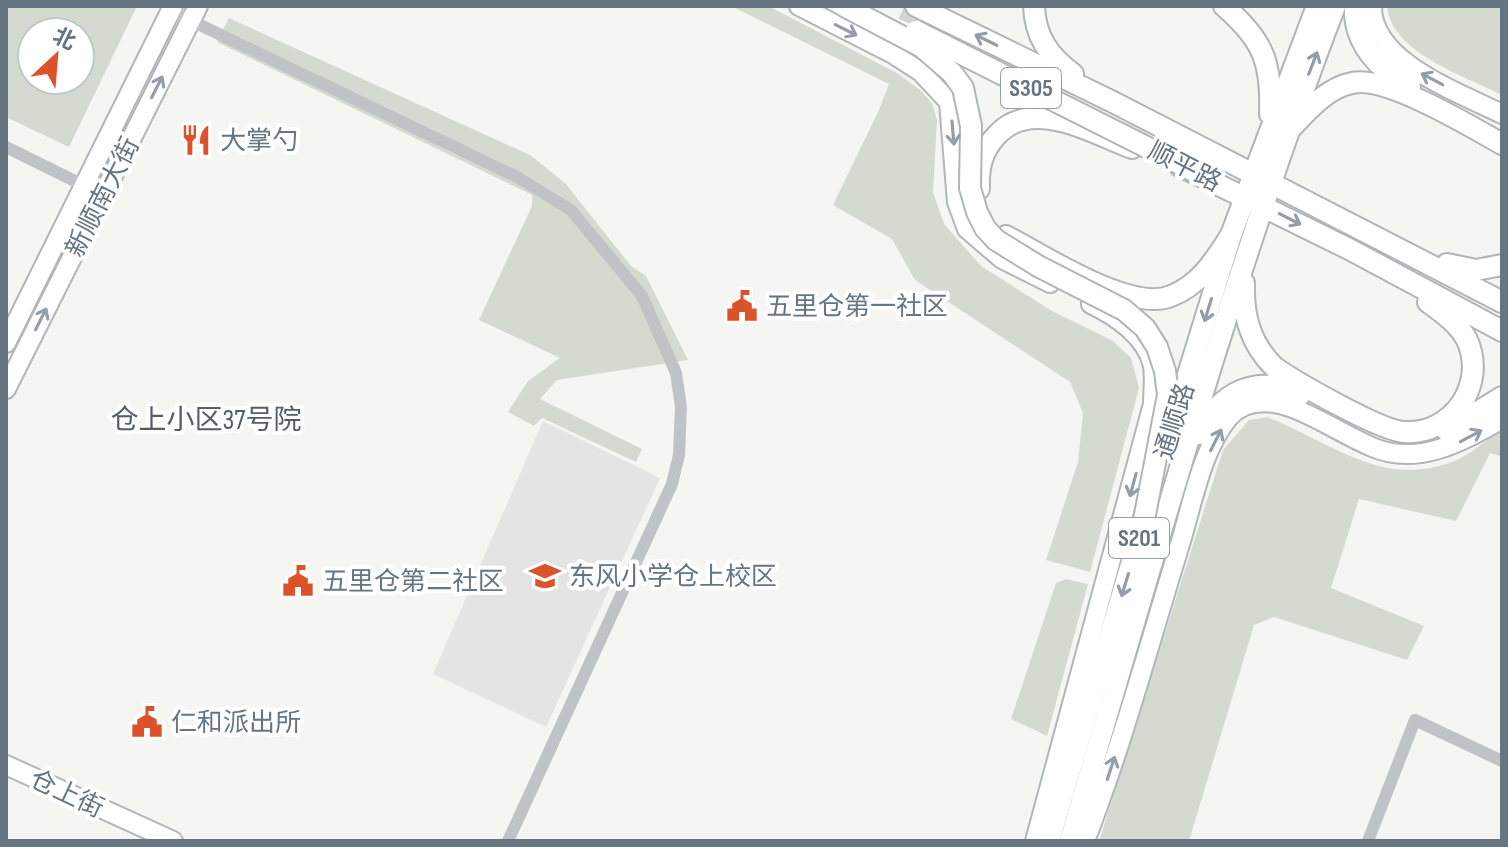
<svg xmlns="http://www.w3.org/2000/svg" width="1508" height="847" font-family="'Sofia Sans Condensed','Noto Sans SC',sans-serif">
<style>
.built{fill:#e3e4e3}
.green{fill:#d5dad1;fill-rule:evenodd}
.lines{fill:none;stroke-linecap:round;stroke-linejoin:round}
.secondary-tunnel{stroke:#d1d5d6;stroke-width:18;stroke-dasharray:18 9;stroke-linecap:butt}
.secondary-casing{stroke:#b1b6bb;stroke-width:22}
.primary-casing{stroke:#b0b5b9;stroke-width:24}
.street{stroke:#bfc3c6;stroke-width:12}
.secondary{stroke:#fff;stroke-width:18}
.primary{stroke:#fff;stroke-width:20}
.primary-bridge-casing{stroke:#b0b5b9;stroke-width:24;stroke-linecap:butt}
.primary-bridge{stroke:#fff;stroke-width:20}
.oneway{stroke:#939ea8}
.labels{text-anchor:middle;stroke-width:8;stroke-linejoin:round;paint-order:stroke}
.shield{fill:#fff;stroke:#939ea8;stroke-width:2}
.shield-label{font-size:24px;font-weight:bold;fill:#657582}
.poi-label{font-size:26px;fill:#657582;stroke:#fff;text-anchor:start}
.street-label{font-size:26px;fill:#657582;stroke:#fff}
.neighbourhood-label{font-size:28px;fill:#535e67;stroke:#fff}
</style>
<rect width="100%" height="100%" fill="#f5f5f2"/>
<polygon class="built" points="543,421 660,478 546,727 433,674"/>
<g class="green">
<path d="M6 6H137L69 147 6 117ZM80 32V80H32V32Z"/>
<polygon points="731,6 768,6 897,73 920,90 932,103 937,120 933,192 944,224 981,266 1052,311 1113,341 1131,358 1139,388 1090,572 1046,560 1078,462 1083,413 1070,382 915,280 892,239 833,205 879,110 889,84"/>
<path d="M1387 6H1502V95C1465 76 1391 53 1387 6Z"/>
<polygon points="229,18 530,155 565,183 631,266 646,276 688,360 557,380 540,399 642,449 636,462 542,418 534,426 508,412 528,381 560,358 479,320 532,206 532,195 217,42"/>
<path d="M1267 417C1329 441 1379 487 1449 463 1468 457 1486 440 1502 429V457L1490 453 1456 521 1359 499 1331 588 1424 626 1407 660 1274 617 1254 625 1189 841H1099L1223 450 1249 420Z"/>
<polygon points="1066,579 1088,584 1047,736 1011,719 1056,583"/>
</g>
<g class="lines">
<polyline class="secondary-tunnel" points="896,47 914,6"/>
<defs>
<g id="secondary">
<polyline points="799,6 893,54 921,72 949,102 957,202 967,229 1002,259 1050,283"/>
<path d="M1372 6C1371 62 1460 93 1502 114"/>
<polyline points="6,343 173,6"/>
<polyline points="6,389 198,6"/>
<polyline points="6,765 173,841"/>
<path d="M1035 841 1153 404C1153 392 1155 378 1153 366 1147 337 1116 316 1091 304"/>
<path d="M1085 841C1123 743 1150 641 1181 541 1193 501 1202 449 1229 417 1245 399 1269 400 1290 407 1318 417 1344 435 1372 447 1418 467 1463 441 1502 419"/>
</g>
<g id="primary">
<polyline points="916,6 1113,102 1502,302"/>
<path d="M1034 6C1035 37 1049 56 1073 74"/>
<path d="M1224 6C1263 40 1272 62 1270 114"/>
<path d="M1355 6C1353 43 1379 70 1410 86"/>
<path d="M1292 127C1309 109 1327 88 1352 83 1386 75 1470 126 1502 144"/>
<polyline points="1180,166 1349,249 1502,331"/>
<path d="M979 189C978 168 982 151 996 136 1031 96 1092 133 1132 148"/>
<path d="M1006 236C1044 256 1131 313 1171 296 1200 285 1215 260 1231 235"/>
<polyline points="1447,264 1476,270 1502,265"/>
<path d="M1244 283C1243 316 1250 343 1274 367 1295 382 1381 431 1404 432 1453 435 1487 384 1467 340 1459 324 1443 313 1428 302"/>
<polyline points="1447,431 1502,397"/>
<path d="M1199 434C1220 392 1257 373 1300 395"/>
<polyline points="1166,446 1231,235 1317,6"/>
<polyline points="1049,841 1149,504"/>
<path d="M1070 841C1153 561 1230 279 1335 6"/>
</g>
</defs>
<use href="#secondary" class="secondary-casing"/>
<use href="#primary" class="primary-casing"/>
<g class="street">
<polyline points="171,11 517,177 571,210 642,296 676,373 681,407 679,455 672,484 508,841"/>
<polyline points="6,147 89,188"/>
<polyline points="1368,841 1415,720 1502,761"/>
</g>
<use href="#secondary" class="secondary"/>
<use href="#primary" class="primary"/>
<defs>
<g id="primary-bridge">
<polyline points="844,6 922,47 952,73 963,88 971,126 970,188 977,212 985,228 996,240 1038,266 1124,310 1145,328 1157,347 1165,371 1168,395 1144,520"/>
<polyline points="916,31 1196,172"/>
</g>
</defs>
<use href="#primary-bridge" class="primary-bridge-casing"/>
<use href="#primary-bridge" class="primary-bridge"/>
</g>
<defs><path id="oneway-shaft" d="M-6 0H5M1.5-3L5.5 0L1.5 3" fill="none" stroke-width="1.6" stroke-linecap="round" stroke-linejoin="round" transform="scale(2)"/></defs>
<g class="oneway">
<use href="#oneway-shaft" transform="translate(846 30) rotate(27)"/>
<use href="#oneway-shaft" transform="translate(986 40) rotate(-154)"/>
<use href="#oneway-shaft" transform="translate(1313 63) rotate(-69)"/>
<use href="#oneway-shaft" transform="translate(1432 79) rotate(-152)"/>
<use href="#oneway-shaft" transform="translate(157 87) rotate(-63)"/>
<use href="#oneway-shaft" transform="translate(953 133) rotate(85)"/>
<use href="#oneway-shaft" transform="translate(1290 219) rotate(27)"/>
<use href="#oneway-shaft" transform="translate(1208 310) rotate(107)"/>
<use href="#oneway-shaft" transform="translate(41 319) rotate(-63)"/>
<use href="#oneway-shaft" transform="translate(1471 436) rotate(-28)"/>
<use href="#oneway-shaft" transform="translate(1216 440) rotate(-63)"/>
<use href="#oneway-shaft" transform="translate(1133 485) rotate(105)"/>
<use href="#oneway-shaft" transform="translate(1125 585) rotate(107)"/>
<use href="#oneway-shaft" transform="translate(1111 768) rotate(-72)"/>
</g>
<defs>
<symbol id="restaurant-bare" viewBox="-9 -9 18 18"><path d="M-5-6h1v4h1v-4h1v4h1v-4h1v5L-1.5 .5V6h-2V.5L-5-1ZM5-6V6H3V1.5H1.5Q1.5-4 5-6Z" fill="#dc532b" stroke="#fff" stroke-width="2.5" paint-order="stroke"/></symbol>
<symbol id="civic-bare" viewBox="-9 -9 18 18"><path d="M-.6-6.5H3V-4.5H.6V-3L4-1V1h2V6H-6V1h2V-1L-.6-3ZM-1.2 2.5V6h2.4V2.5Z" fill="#dc532b" stroke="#fff" stroke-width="2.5" paint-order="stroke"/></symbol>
<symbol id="school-bare" viewBox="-9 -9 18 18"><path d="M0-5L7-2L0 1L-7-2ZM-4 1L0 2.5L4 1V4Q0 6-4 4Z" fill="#dc532b" stroke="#fff" stroke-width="2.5" paint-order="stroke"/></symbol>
</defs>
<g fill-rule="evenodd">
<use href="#restaurant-bare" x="174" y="118" width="44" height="44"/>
<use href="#civic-bare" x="720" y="284" width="44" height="44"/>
<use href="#school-bare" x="523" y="554" width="44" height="44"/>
<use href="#civic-bare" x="276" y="559" width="44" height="44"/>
<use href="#civic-bare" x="125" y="700" width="44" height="44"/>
</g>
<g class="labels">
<g class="shield">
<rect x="1001" y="68" width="60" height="40" rx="6"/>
<rect x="1109" y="518" width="60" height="40" rx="6"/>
</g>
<g class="shield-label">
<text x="1031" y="96">S305</text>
<text x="1139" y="546">S201</text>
</g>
<g class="poi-label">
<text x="220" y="149">大掌勺</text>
<text x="766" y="315">五里仓第一社区</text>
<text x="569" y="585">东风小学仓上校区</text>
<text x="322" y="590">五里仓第二社区</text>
<text x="171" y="731">仁和派出所</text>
</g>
<g class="street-label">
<text transform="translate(1185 166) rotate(27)" y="9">顺平路</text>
<text transform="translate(102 197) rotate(-63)" y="9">新顺南大街</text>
<text transform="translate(1174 421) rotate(-73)" y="9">通顺路</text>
<text transform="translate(67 793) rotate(25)" y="9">仓上街</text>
</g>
<g class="neighbourhood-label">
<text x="206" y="429">仓上小区37号院</text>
</g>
</g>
<rect width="1508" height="847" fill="none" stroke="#657582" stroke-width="16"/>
<g transform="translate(56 56) rotate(26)"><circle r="38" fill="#ffffff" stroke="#c1c8cd" stroke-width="2"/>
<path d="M0-6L14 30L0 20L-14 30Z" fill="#dc532b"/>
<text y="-12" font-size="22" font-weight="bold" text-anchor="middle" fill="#657582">北</text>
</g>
</svg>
